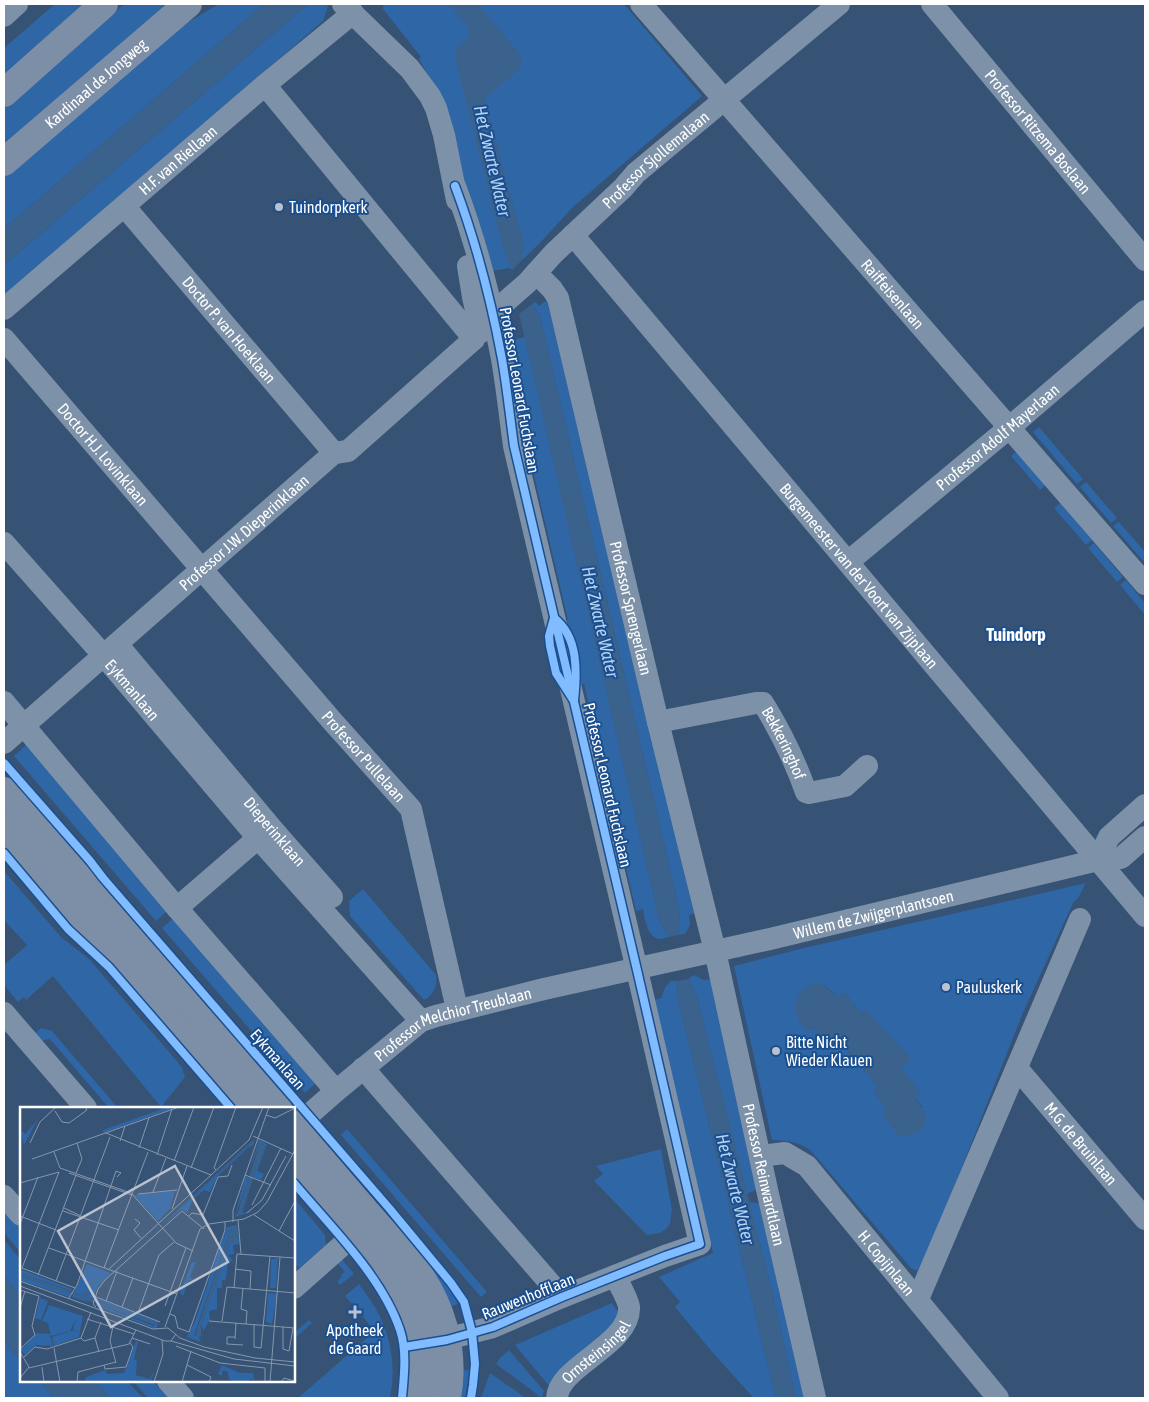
<svg xmlns="http://www.w3.org/2000/svg" width="1149" height="1402" font-family="'Asap Condensed',sans-serif">
<style>
.green{fill:#2f66a5;fill-rule:evenodd}
.water{fill:#3b618d}
.lines{fill:none;stroke-linecap:round;stroke-linejoin:round}
.minor{stroke:#7d92a8;stroke-width:22}
.major{stroke:#7d8ea7;stroke-width:28}
.cycleway-casing{stroke:#1b4f8f;stroke-width:11}
.cycleway{stroke:#80bcff;stroke-width:8}
.poi-dot{fill:#b9c2ce;stroke:#1b4f8f;stroke-width:2}
.labels{text-anchor:middle;stroke-width:4;stroke-linejoin:round;paint-order:stroke}
.street-label{font-size:16px;fill:#fff;stroke:#1b4f8f}
.poi-label{font-size:16px;fill:#fff;stroke:#1b4f8f;text-anchor:start}
.water-label{font-size:18px;font-style:italic;fill:#b5d3f5;stroke:#1b4f8f}
.neighbourhood-label{font-size:18px;font-weight:bold;fill:#fff;stroke:#1b4f8f}
.inset-road{fill:none;stroke:#8697ac;stroke-width:1}
.view{fill:#b9c2ce;fill-opacity:0.15;stroke:#b9c2ce;stroke-width:2.5}
.inset-edge{fill:none;stroke:#fff;stroke-width:2.5}
</style>
<rect width="100%" height="100%" fill="#365274"/>
<g class="green">
<polygon points="55,4 83,4 4,75 4,48"/>
<polygon points="124,4 169,4 4,148 4,109"/>
<polygon points="219,4 264,4 4,229 4,177 178,28"/>
<polygon points="308,4 327,4 328,6 323,21 4,296 4,265"/>
<polygon points="383,4 624,4 702,96 573,207 539,244 512,270 510,268 487,272 431,81 419,59 421,57 383,9"/>
<polygon points="547,300 596,494 691,901 695,913 689,915 690,925 685,934 678,935 680,912 540,316 532,304 536,302 539,306"/>
<path d="M525 337 660 923 669 937C666 937 664 939 661 939 647 939 645 919 643 909L636 911 584 684 580 685 577 683 580 668 572 636 564 625V622L568 620 525 437H520L509 341Z"/>
<polygon points="1039,427 1083,479 1077,484 1033,432"/>
<polygon points="1017,451 1046,485 1040,490 1011,456"/>
<polygon points="1086,482 1117,518 1111,523 1080,487"/>
<polygon points="1060,503 1092,540 1086,545 1054,508"/>
<polygon points="1119,522 1145,552 1145,559 1143,561 1113,526"/>
<polygon points="1094,543 1123,577 1117,582 1088,548"/>
<polygon points="1126,580 1145,603 1145,615 1120,585"/>
<polygon points="27,744 170,908 156,921 14,756"/>
<polygon points="4,871 61,937 89,959 182,1067 185,1077 161,1107 53,976 26,1000 24,997 18,1002 4,985 4,965 27,945 4,920"/>
<path d="M1086 883 1078 898 1073 903 1022 1015 926 1258 917 1271 911 1268 812 1152C800 1141 787 1141 772 1140L734 966 804 948ZM823 984 838 997 844 993 862 1014 865 1010 901 1068 914 1097 923 1108 887 1109 874 1092 878 1087 837 1038 829 1046 814 1028Z"/>
<path d="M363 889 436 975C438 986 433 995 424 1000L350 916 349 901Z"/>
<polygon points="177,915 316,1083 305,1093 162,928"/>
<polygon points="694,975 704,980 711,979 758,1189 747,1194 697,997 688,979"/>
<path d="M671 981H678L677 995 776 1398H752L751 1395 713 1353 675 1307 680 1302 659 1277 713 1253 654 1000 662 998C663 990 665 986 671 981Z"/>
<polygon points="41,1028 52,1031 118,1108 109,1108 50,1039 33,1042 30,1038"/>
<polygon points="347,1129 487,1292 481,1297 341,1135"/>
<polygon points="661,1149 672,1210 670,1224 666,1229 660,1233 647,1235 594,1181 603,1174 596,1166"/>
<polygon points="294,1198 325,1235 326,1245 299,1268 294,1262"/>
<polygon points="749,1202 759,1203 806,1398 796,1398 773,1295"/>
<polygon points="4,1209 21,1229 21,1253 4,1233"/>
<polygon points="391,1220 447,1285 458,1304 444,1309 385,1225"/>
<polygon points="4,1240 21,1260 21,1296 4,1276"/>
<polygon points="339,1256 354,1274 340,1285 337,1281 342,1277 341,1275 345,1272 335,1260"/>
<path d="M359 1284C366 1294 375 1305 380 1317 392 1341 396 1372 390 1398H298L375 1331 345 1296Z"/>
<polygon points="612,1303 618,1312 617,1321 550,1387 515,1345"/>
<polygon points="309,1320 312,1323 294,1339 294,1333"/>
<polygon points="4,1341 21,1361 21,1381 39,1381 54,1398 4,1398"/>
<polygon points="509,1350 544,1391 542,1398 496,1364 500,1358"/>
<polygon points="455,1370 470,1370 465,1398 453,1398"/>
<polygon points="490,1373 526,1398 481,1398"/>
<polygon points="95,1381 127,1381 143,1398 111,1398"/>
<polygon points="133,1381 153,1381 168,1398 148,1398"/>
</g>
<g class="water">
<polygon points="264,4 308,4 4,265 4,229"/>
<path d="M448 4H477L519 53C522 60 523 64 518 70L487 97 485 101 524 245 522 260 513 269 505 256 456 62C456 61 455 55 455 54 457 44 475 38 467 26 462 18 455 11 448 4Z"/>
<polygon points="532,304 540,316 680,912 678,935 669,937 660,923 519,314"/>
<polygon points="688,979 697,997 716,1070 773,1295 796,1398 776,1398 677,995 678,981"/>
<path d="M815 983 822 984 838 997 844 993 862 1014 865 1009 911 1059 901 1068 921 1092 914 1097C918 1103 923 1108 925 1114 929 1131 911 1137 899 1136L882 1114 886 1109 874 1092 878 1087 837 1039 829 1046 814 1028 808 1031C795 1021 790 1002 804 989 807 986 812 985 815 983Z"/>
<polygon points="4,1276 21,1296 21,1361 4,1341"/>
<polygon points="39,1381 95,1381 111,1398 54,1398"/>
</g>
<g class="lines">
<g class="minor">
<polyline points="343,4 410,69 430,96 436,108 444,135 457,200"/>
<path id="s1" d="M641 4 1145 584"/>
<path id="s2" d="M932 4 1145 260"/>
<polyline points="4,16 17,4"/>
<polyline points="265,85 474,339"/>
<path id="s3" d="M125 207 334 453"/>
<path id="s4" d="M573 235 1145 916"/>
<polyline points="468,266 473,297 481,332"/>
<path id="s5" d="M536 273 552 289 558 298 658 722 715 951 768 1194 815 1398"/>
<path id="s6" d="M4 309 265 85 353 13"/>
<path id="s7" d="M4 339 333 722 411 809 457 1009"/>
<path id="s8" d="M4 543 104 656 258 838 421 1021"/>
<path id="s9" d="M848 562 1010 427 1145 311"/>
<path id="s10" d="M117 644 274 831 332 897"/>
<polyline points="4,702 177,908 336,1091"/>
<path id="s11" d="M658 722 756 703H763C781 732 795 761 806 792L809 793 845 786 867 766"/>
<path id="s12" d="M4 743 334 453 348 451 474 339 480 324 527 283 554 253 623 188 636 173 839 4"/>
<polyline points="1098,860 1109,837 1145,805"/>
<polyline points="177,908 258,838"/>
<polyline points="4,1013 86,1108"/>
<polyline points="363,1068 562,1297"/>
<path id="s13" d="M1017 1068 1145 1219"/>
<path id="s14" d="M294 1128 336 1091 421 1021 436 1016 544 989 770 939 1098 860 1121 858 1145 837"/>
<path id="s15" d="M760 1156 785 1153 807 1166 998 1398"/>
<polyline points="4,1196 21,1215"/>
<polyline points="294,1288 355,1234 369,1223"/>
<polyline points="918,1299 1080,919"/>
<path d="M431 1343 493 1327 562 1297 665 1256 700 1244 637 970 514 446C510 417 507 388 502 359 491 300 476 242 455 186"/>
<polyline points="168,1381 183,1398"/>
<path id="s16" d="M557 1398C558 1366 631 1345 629 1307 628 1299 619 1284 615 1276"/>
</g>
<g class="major">
<polyline points="4,93 104,4"/>
<path id="s17" d="M4 162 188 4"/>
<polyline points="4,791 278,1108"/>
<polyline points="4,828 244,1108"/>
<path d="M294 1127C320 1158 346 1189 373 1220 385 1234 399 1248 411 1263 441 1302 456 1349 447 1398"/>
<polyline points="294,1165 355,1234 395,1282 411,1308 421,1345 423,1373 420,1398"/>
</g>
<defs>
<g id="cycleway">
<path d="M554 618C579 637 577 673 574 701L556 673 550 646 549 636Z"/>
<polyline points="4,763 90,861 103,878 389,1208 451,1283 464,1302 472,1332 475,1364 473,1385 471,1398"/>
<polyline points="4,853 68,929 109,967 231,1108"/>
<path d="M294 1183C330 1226 382 1276 400 1330 407 1351 404 1376 402 1398"/>
<path d="M404 1347 447 1340 493 1327 562 1297 665 1256 700 1244 637 970 514 446C510 417 507 388 502 359 491 300 476 242 455 186"/>
</g>
</defs>
<use href="#cycleway" class="cycleway-casing"/>
<use href="#cycleway" class="cycleway"/>
</g>
<g class="poi-dot">
<circle cx="279" cy="207" r="5"/>
<circle cx="946" cy="987" r="5"/>
<circle cx="776" cy="1051" r="5"/>
<path d="M352.5 1304.5h5v5h5v5h-5v5h-5v-5h-5v-5h5z"/>
</g>
<g class="labels">
<g class="street-label">
<text dy="6" stroke="none"><textPath href="#s17" startOffset="121">Kardinaal de Jongweg</textPath></text>
<text dy="6" stroke="none"><textPath href="#s2" startOffset="166">Professor Ritzema Boslaan</textPath></text>
<text dy="6" stroke="none"><textPath href="#s12" startOffset="879">Professor Sjollemalaan</textPath></text>
<text dy="6" stroke="none"><textPath href="#s6" startOffset="229">H.F. van Riellaan</textPath></text>
<text dy="6" stroke="none"><textPath href="#s1" startOffset="384">Raiffeisenlaan</textPath></text>
<text dy="6" stroke="none"><textPath href="#s3" startOffset="161">Doctor P. van Hoeklaan</textPath></text>
<text transform="translate(520 390) rotate(80)" y="6">Professor Leonard Fuchslaan</text>
<text dy="6" stroke="none"><textPath href="#s9" startOffset="195">Professor Adolf Mayerlaan</textPath></text>
<text dy="6" stroke="none"><textPath href="#s7" startOffset="152">Doctor H.J. Lovinklaan</textPath></text>
<text dy="6" stroke="none"><textPath href="#s12" startOffset="319">Professor J.W. Dieperinklaan</textPath></text>
<text dy="6" stroke="none"><textPath href="#s4" startOffset="445">Burgemeester van der Voort van Zijplaan</textPath></text>
<text dy="6" stroke="none"><textPath href="#s5" startOffset="352">Professor Sprengerlaan</textPath></text>
<text dy="6" stroke="none"><textPath href="#s8" startOffset="195">Eykmanlaan</textPath></text>
<text dy="6" stroke="none"><textPath href="#s11" startOffset="152">Bekkeringhof</textPath></text>
<text dy="6" stroke="none"><textPath href="#s7" startOffset="551">Professor Pullelaan</textPath></text>
<text transform="translate(608 785) rotate(77)" y="6">Professor Leonard Fuchslaan</text>
<text dy="6" stroke="none"><textPath href="#s10" startOffset="245">Dieperinklaan</textPath></text>
<text dy="6" stroke="none"><textPath href="#s14" startOffset="631">Willem de Zwijgerplantsoen</textPath></text>
<text dy="6" stroke="none"><textPath href="#s14" startOffset="194">Professor Melchior Treublaan</textPath></text>
<text transform="translate(278 1059) rotate(49)" y="6">Eykmanlaan</text>
<text dy="6" stroke="none"><textPath href="#s13" startOffset="99">M.G. de Bruinlaan</textPath></text>
<text dy="6" stroke="none"><textPath href="#s5" startOffset="934">Professor Reinwardtlaan</textPath></text>
<text dy="6" stroke="none"><textPath href="#s15" startOffset="176">H. Copijnlaan</textPath></text>
<text transform="translate(528 1296) rotate(-22)" y="6">Rauwenhofflaan</text>
<text dy="6" stroke="none"><textPath href="#s16" startOffset="62">Ornsteinsingel</textPath></text>
</g>
<g class="poi-label">
<text x="289" y="213">Tuindorpkerk</text>
<text x="956" y="993">Pauluskerk</text>
<text x="786" y="1048">Bitte Nicht<tspan x="786" dy="18">Wieder Klauen</tspan></text>
<text x="355" y="1336" text-anchor="middle">Apotheek<tspan x="355" dy="18">de Gaard</tspan></text>
</g>
<g class="water-label">
<text transform="translate(492 161) rotate(77)" y="6">Het Zwarte Water</text>
<text transform="translate(600 622) rotate(77)" y="6">Het Zwarte Water</text>
<text transform="translate(735 1189) rotate(76)" y="6">Het Zwarte Water</text>
</g>
<g class="neighbourhood-label">
<text x="1016" y="641">Tuindorp</text>
</g>
</g>
<g transform="translate(20 1107)">
<rect width="275" height="275" fill="#365274"/>
<path d="M148 0H156L84 26 83 23ZM27 2 17 14 4 38 0 23 5 27ZM239 33 247 37 237 64 244 67 241 73 233 70 245 39 240 36 228 68ZM231 37 233 39 229 40 197 70 190 85 184 83 173 92 167 106 162 102 142 118ZM225 70 229 71 216 107 220 108 233 72 222 106 236 103 215 110ZM155 84 150 102 138 114 114 88ZM217 118 219 137 213 138 214 147 208 148 214 155 208 154 206 173H202V181H197V202L189 204 190 212 179 232 181 235 167 230 176 212 206 121 203 136 207 120ZM211 121V135L181 217 183 223 181 230 174 228ZM258 151 256 181H250L251 152ZM172 155H176L170 170 174 172 168 174 163 189 160 186ZM67 157 91 166 79 178 72 192 66 190 69 185 62 188 55 186 70 196 52 190ZM0 162 52 182V184L0 166ZM0 169 26 178 51 187 49 190 0 173ZM248 186 257 187 252 217 246 215ZM20 191 28 194 21 213 15 211ZM78 192 137 214 138 217 136 222 76 199 75 196 134 219 136 216 76 193ZM29 198 63 209 59 230 34 239 32 230 54 223 60 225 53 222 56 212 50 224 31 229 28 216 22 214ZM17 226 30 227 33 239 16 238 5 248 1 243ZM116 234 118 235 114 252 117 254 116 268 130 272 134 265 131 275H65L66 270 85 263 87 267 104 266ZM202 258 220 266H233L234 273 238 275 230 272 229 275H215L209 272 207 264H202V269L198 267Z" fill="#2f66a5" fill-rule="evenodd"/>
<path d="M234 32V38L229 39 141 118ZM240 36 245 39 220 108H217ZM216 120 217 134 211 135 181 217V230L175 228 211 121ZM90 164 72 179 67 190 135 215V218L0 169V166L62 188 66 187 72 173 77 174Z" fill="#3b618d"/>
<path class="inset-road" d="M35 4 42 15 49 16 67 3 65 0M246 8 255 11 275 1M86 26 191 68M233 29 273 47M100 34 105 19M10 36 20 15 36 0M119 41 129 11M34 45 40 61M137 48 152 2M12 52 159 0M154 54 174 0M40 61 111 86 156 136 173 144M171 61 194 0M196 63 194 61 216 0M49 66 112 88M56 66 62 52 57 36M225 68 251 78M0 76 39 65 2 161M133 85 146 51M118 87 157 83M232 98 261 41M44 101 61 109M152 102 167 59M43 104 99 123M227 106 242 93 266 49M234 108 275 134M0 109 36 123M169 109 172 106 183 108 198 70 208 69 212 58M115 112 120 116 114 123 121 131M218 113 221 147M213 115V103L249 0M0 117 18 70M259 124 275 94M29 141 157 187M2 161 55 181M84 161 128 45M89 162 229 33 243 0M215 162 231 164 230 182M18 168 56 68M85 173 162 104 184 122M0 174 133 222 148 221 160 231 184 240 235 251 275 255M36 174 90 30M0 179 145 234H151L156 227M214 181 217 147 275 151M223 181 221 202 227 204 226 217M0 183 19 189 12 219 15 228 0 242M76 190 140 215M275 190V206M49 191 57 178 96 64 101 66 97 70M86 194 97 164M145 199 166 141M76 200 73 197 78 182 85 173M102 200 113 171M0 201 5 184M118 206 139 148 154 135M150 207 155 209 158 221 169 225 205 123V115M67 212 114 227M189 214 275 221M202 214 207 180 275 186M234 217V240L241 241 250 149M93 219 90 234 96 256M145 220 180 122 189 117 224 112 238 105 247 95 275 43M263 220V242L269 244 273 221M215 230H207V237L223 238M61 231 71 205M112 231 130 237M215 232 216 216M151 234 214 252 275 259M156 239 200 256 245 261V275M34 241 40 275M0 245 9 260 0 271M79 245 75 231 81 215M4 250 15 240 27 242 61 231 64 234 75 231M84 258 85 262 106 260 113 240 110 236M167 258 191 270 189 275M22 260 24 275M9 261 109 237 116 223M57 275 58 265 96 255M134 275 143 247 142 233M162 275 171 244M250 275 260 150M261 275 264 271 275 274"/>
<path class="view" d="M155 59 208 155 91 220 38 124Z"/>
<rect width="275" height="275" class="inset-edge"/>
</g>
<rect width="1149" height="1402" fill="none" stroke="#ffffff" stroke-width="10"/>
</svg>
